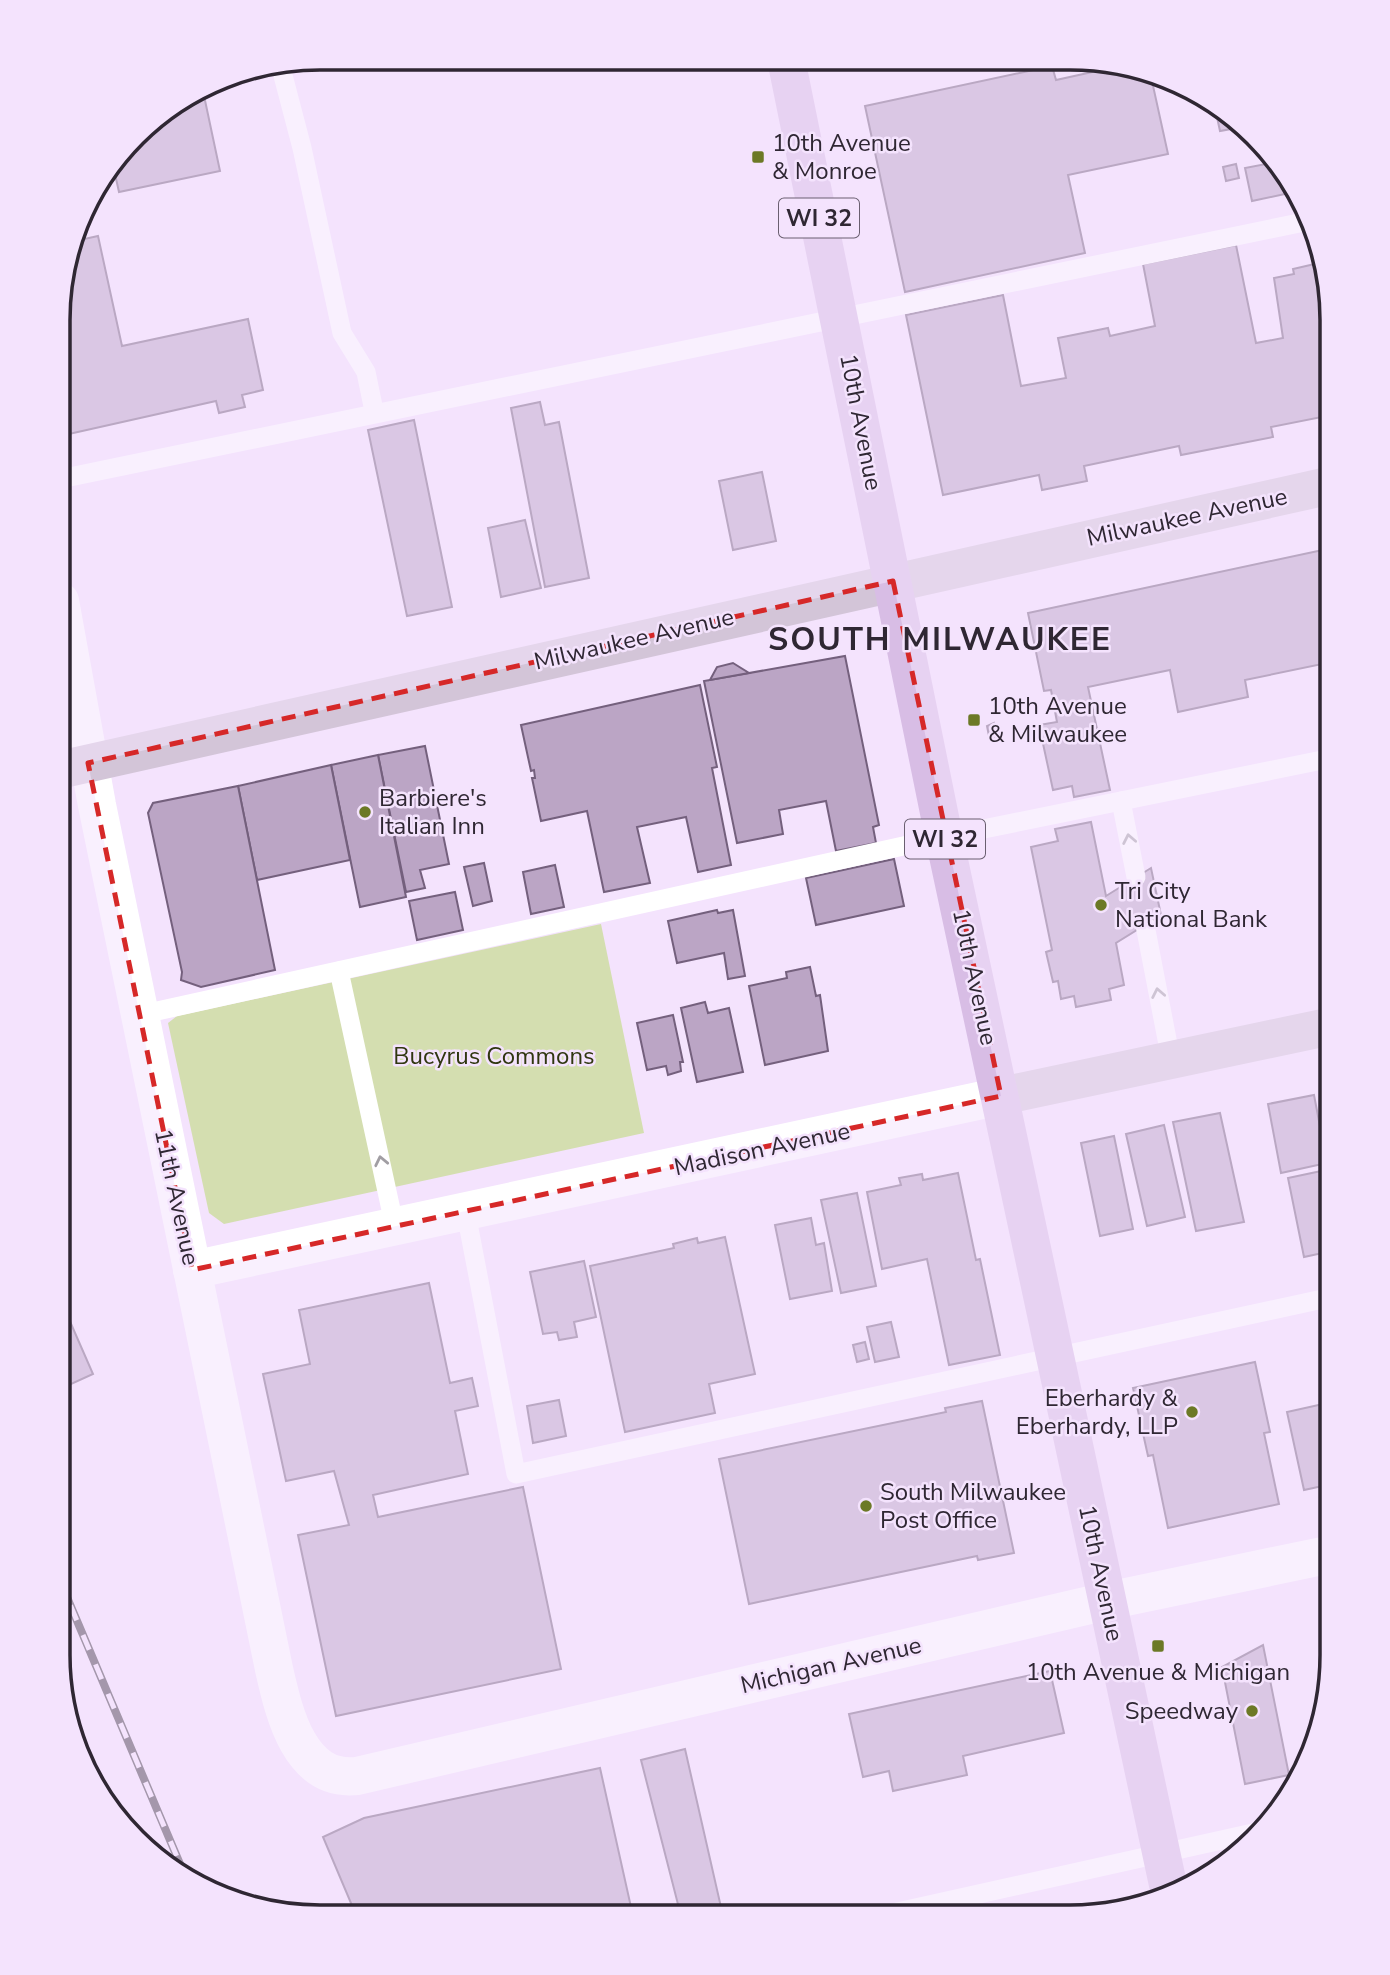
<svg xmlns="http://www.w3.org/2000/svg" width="1390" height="1975" font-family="'Nunito Sans',sans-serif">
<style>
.green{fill:#d4deb0}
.building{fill:#bba5c5;stroke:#74607d;stroke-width:2}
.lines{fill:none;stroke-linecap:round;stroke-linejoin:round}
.lane{stroke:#fff;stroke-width:19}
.street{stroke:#fff;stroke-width:38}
.secondary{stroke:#d3c5d8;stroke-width:38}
.primary{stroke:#d8bde5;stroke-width:38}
.rail-casing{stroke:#433a48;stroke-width:8}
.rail{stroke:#f4e3fd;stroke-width:5;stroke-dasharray:16;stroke-linecap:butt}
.oneway{stroke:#a19ea3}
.marked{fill:none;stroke:#d62828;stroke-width:5;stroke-dasharray:14 9;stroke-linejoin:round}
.poi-dot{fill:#6c7926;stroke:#f4e3fd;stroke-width:2.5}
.labels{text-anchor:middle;stroke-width:5;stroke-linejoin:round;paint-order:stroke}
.shield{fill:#f4e3fd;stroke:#6a5f70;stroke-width:2}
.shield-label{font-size:23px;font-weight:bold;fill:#2f2733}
.poi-label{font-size:24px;fill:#2f2733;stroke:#f4e3fd;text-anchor:start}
.street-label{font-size:24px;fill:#2f2733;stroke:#f4e3fd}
.park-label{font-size:24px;fill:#303710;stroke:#f4e3fd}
.district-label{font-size:32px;font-weight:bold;letter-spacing:2px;fill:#2f2733;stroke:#f4e3fd}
.rim{fill:none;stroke:#2f2733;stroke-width:3.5}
</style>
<rect width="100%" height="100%" fill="#f4e3fd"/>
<polygon class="green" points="601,924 644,1133 224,1224 209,1213 168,1023 177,1016"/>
<g class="building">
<polygon points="1124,65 1150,72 1168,154 1068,175 1085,253 905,292 865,106 1052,66 1056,80"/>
<polygon points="203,91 220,171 119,192 113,165 147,123"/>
<polygon points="1214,103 1229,112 1242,127 1220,131"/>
<polygon points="1271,163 1281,174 1285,194 1252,201 1245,168"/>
<polygon points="1236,164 1239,178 1226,181 1223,167"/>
<polygon points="98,236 122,346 248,319 263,390 242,395 245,407 219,413 216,401 60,436 60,285 75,241"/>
<polygon points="1236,245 1256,343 1283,338 1274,278 1294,274 1293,269 1319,263 1332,320 1332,415 1271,427 1273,437 1181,455 1179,446 1084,466 1087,481 1042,490 1039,475 943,495 906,315 1003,295 1021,386 1066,378 1058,338 1108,328 1110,336 1155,326 1143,264"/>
<polygon points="540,402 545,425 559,422 589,578 545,587 511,408"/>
<polygon points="414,420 452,607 407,616 368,430"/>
<polygon points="762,472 776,541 733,550 719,481"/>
<polygon points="525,520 541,588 501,597 488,528"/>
<polygon points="1332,548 1332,662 1245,680 1248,697 1178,712 1170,670 1088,687 1110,790 1074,797 1072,786 1053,790 1039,725 1057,722 1051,690 1044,691 1028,613"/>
<polygon points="845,656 879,825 873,827 876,843 836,851 826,801 779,810 783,834 737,843 704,681"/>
<polygon points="733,663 749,673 710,680 717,667"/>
<polygon points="700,685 717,767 712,768 731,865 698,872 686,817 637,827 650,883 604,892 587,811 541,821 532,778 535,778 534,770 531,771 521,725"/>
<polygon points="994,723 998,739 990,741 987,726"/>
<polygon points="425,746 449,864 420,870 425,888 406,892 378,755"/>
<polygon points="378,755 406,897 360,907 331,765"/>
<polygon points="331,765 350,860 257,880 238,786"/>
<polygon points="238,786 275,970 201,987 181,980 182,972 148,813 153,803"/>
<polygon points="1091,822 1106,896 1151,868 1161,915 1116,943 1124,985 1109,989 1111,1000 1076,1007 1074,996 1061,999 1058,981 1053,982 1046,952 1052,950 1031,847 1058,841 1055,829"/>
<polygon points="894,859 904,906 816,925 806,878"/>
<polygon points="484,863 492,901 473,906 464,867"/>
<polygon points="555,865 564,907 531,914 523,872"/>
<polygon points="455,892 463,930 417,940 409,901"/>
<polygon points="717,910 718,913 733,910 745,976 728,979 724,953 677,963 668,921"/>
<polygon points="810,967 816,996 820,995 828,1051 765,1065 749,986 787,978 786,972"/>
<polygon points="705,1002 708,1013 729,1008 743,1072 697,1082 681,1008"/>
<polygon points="673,1015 683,1062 680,1062 681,1071 668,1075 666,1066 647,1070 637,1023"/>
<polygon points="1314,1095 1327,1163 1281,1173 1268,1104"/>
<polygon points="1220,1113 1244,1222 1196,1231 1173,1122"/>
<polygon points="1164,1125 1185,1217 1147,1226 1126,1134"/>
<polygon points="1114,1136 1133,1229 1100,1236 1081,1143"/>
<polygon points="1326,1170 1332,1197 1332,1251 1304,1257 1288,1178"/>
<polygon points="958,1173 976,1260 980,1259 1000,1355 949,1365 927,1259 882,1269 867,1192 901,1185 899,1178 922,1174 923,1180"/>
<polygon points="857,1193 876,1286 841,1293 821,1200"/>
<polygon points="811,1218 816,1245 824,1243 832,1291 790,1299 775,1225"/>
<polygon points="725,1237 755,1374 709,1384 715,1413 625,1432 590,1266 674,1248 673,1244 697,1238 698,1243"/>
<polygon points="584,1261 596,1317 574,1322 577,1337 559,1340 557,1332 543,1334 530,1272"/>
<polygon points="429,1283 450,1383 472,1378 478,1406 455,1411 468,1474 373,1495 378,1517 523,1487 561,1669 336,1716 298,1535 349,1525 334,1471 286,1481 263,1374 310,1364 299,1310"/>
<polygon points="58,1294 93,1374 58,1390"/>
<polygon points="891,1322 899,1357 875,1362 867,1327"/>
<polygon points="865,1342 869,1359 857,1362 853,1345"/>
<polygon points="1255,1362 1270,1432 1264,1433 1279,1504 1168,1528 1153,1455 1148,1456 1133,1388"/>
<polygon points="559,1400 566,1436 533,1443 527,1406"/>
<polygon points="982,1401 1014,1553 978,1560 977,1556 749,1604 719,1459 946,1412 945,1408"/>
<polygon points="1332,1402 1332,1484 1304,1490 1287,1412"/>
<polygon points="1263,1645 1289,1775 1245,1784 1222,1667"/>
<polygon points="1050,1671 1064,1733 963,1756 967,1775 893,1791 889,1771 863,1777 849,1714"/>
<polygon points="685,1749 723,1916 681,1916 641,1760"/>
<polygon points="600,1768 633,1916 356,1915 323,1837 364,1818"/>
</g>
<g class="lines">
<g class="lane">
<polyline points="280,64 302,148 342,333 366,372 374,411"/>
<polyline points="60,479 1309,221"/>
<polyline points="1121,801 1136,877"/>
<polyline points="1145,925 1171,1060"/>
<polyline points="339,971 395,1228"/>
<polyline points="139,1015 944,837 1332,758"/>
<polyline points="466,1213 516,1474 1332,1297"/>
<polyline points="875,1917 1262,1831"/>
</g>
<g class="street">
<path d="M60 601 97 805 274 1669C284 1713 299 1782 357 1776L1107 1601 1332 1554"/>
<polyline points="192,1270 1001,1096"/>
</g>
<g class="secondary">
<polyline points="59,770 1332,485"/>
<polyline points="1001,1096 1332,1026"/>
</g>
<polyline class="primary" points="786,59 944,837 1170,1894"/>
<defs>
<polyline id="rail" points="58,1576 186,1878"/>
</defs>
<use href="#rail" class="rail-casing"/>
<use href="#rail" class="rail"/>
</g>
<defs><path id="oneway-chevron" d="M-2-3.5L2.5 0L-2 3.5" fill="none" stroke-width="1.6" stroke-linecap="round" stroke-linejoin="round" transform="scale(1.75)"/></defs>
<g class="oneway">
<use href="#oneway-chevron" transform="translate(1129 839) rotate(-101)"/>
<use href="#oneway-chevron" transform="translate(1158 993) rotate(-101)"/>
<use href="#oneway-chevron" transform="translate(381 1161) rotate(-102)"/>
</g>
<path d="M0 0H1390V1975H0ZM893 581 1001 1096 192 1270 88 763Z" fill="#f4e3fd" fill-opacity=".55" fill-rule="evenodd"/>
<path class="marked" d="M893 581 1001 1096 192 1270 88 763Z"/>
<g class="poi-dot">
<rect x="751" y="150" width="14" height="14" rx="3.5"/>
<rect x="967" y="713" width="14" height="14" rx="3.5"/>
<circle cx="365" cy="812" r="7"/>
<circle cx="1101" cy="905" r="7"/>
<circle cx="1192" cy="1412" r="7"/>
<circle cx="866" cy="1506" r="7"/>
<rect x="1151" y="1639" width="14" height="14" rx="3.5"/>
<circle cx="1252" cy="1711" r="7"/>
</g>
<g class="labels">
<g class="shield">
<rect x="779" y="198.5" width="80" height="39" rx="5"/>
<rect x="905" y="819.5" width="80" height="39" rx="5"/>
</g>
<g class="shield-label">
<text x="819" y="226">WI 32</text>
<text x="945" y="847">WI 32</text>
</g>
<g class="poi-label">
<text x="772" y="151">10th Avenue<tspan x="772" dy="28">&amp; Monroe</tspan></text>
<text x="988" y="714">10th Avenue<tspan x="988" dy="28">&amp; Milwaukee</tspan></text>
<text x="379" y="806">Barbiere's<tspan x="379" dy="28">Italian Inn</tspan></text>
<text x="1115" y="899">Tri City<tspan x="1115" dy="28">National Bank</tspan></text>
<text x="1178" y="1406" text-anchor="end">Eberhardy &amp;<tspan x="1178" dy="28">Eberhardy, LLP</tspan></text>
<text x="880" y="1500">South Milwaukee<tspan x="880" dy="28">Post Office</tspan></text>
<text x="1158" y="1680" text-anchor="middle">10th Avenue &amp; Michigan</text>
<text x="1238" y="1719" text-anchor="end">Speedway</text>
</g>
<g class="street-label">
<text transform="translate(861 422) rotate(79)" y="8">10th Avenue</text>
<text transform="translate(1187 517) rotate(-12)" y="8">Milwaukee Avenue</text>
<text transform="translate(634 639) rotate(-13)" y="8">Milwaukee Avenue</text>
<text transform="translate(975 977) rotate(78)" y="8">10th Avenue</text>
<text transform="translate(762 1149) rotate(-12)" y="8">Madison Avenue</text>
<text transform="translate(177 1197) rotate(78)" y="8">11th Avenue</text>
<text transform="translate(1101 1573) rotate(78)" y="8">10th Avenue</text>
<text transform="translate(831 1665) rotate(-13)" y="8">Michigan Avenue</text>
</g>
<g class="park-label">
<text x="494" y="1064">Bucyrus Commons</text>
</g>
<g class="district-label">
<text x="940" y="650">SOUTH MILWAUKEE</text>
</g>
</g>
<path d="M0 0H1390V1975H0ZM320 70H1070A250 250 0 0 1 1320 320V1655A250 250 0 0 1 1070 1905H320A250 250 0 0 1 70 1655V320A250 250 0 0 1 320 70Z" fill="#f4e3fd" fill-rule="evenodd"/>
<path class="rim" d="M320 70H1070A250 250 0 0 1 1320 320V1655A250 250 0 0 1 1070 1905H320A250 250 0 0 1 70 1655V320A250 250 0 0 1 320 70Z"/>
</svg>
